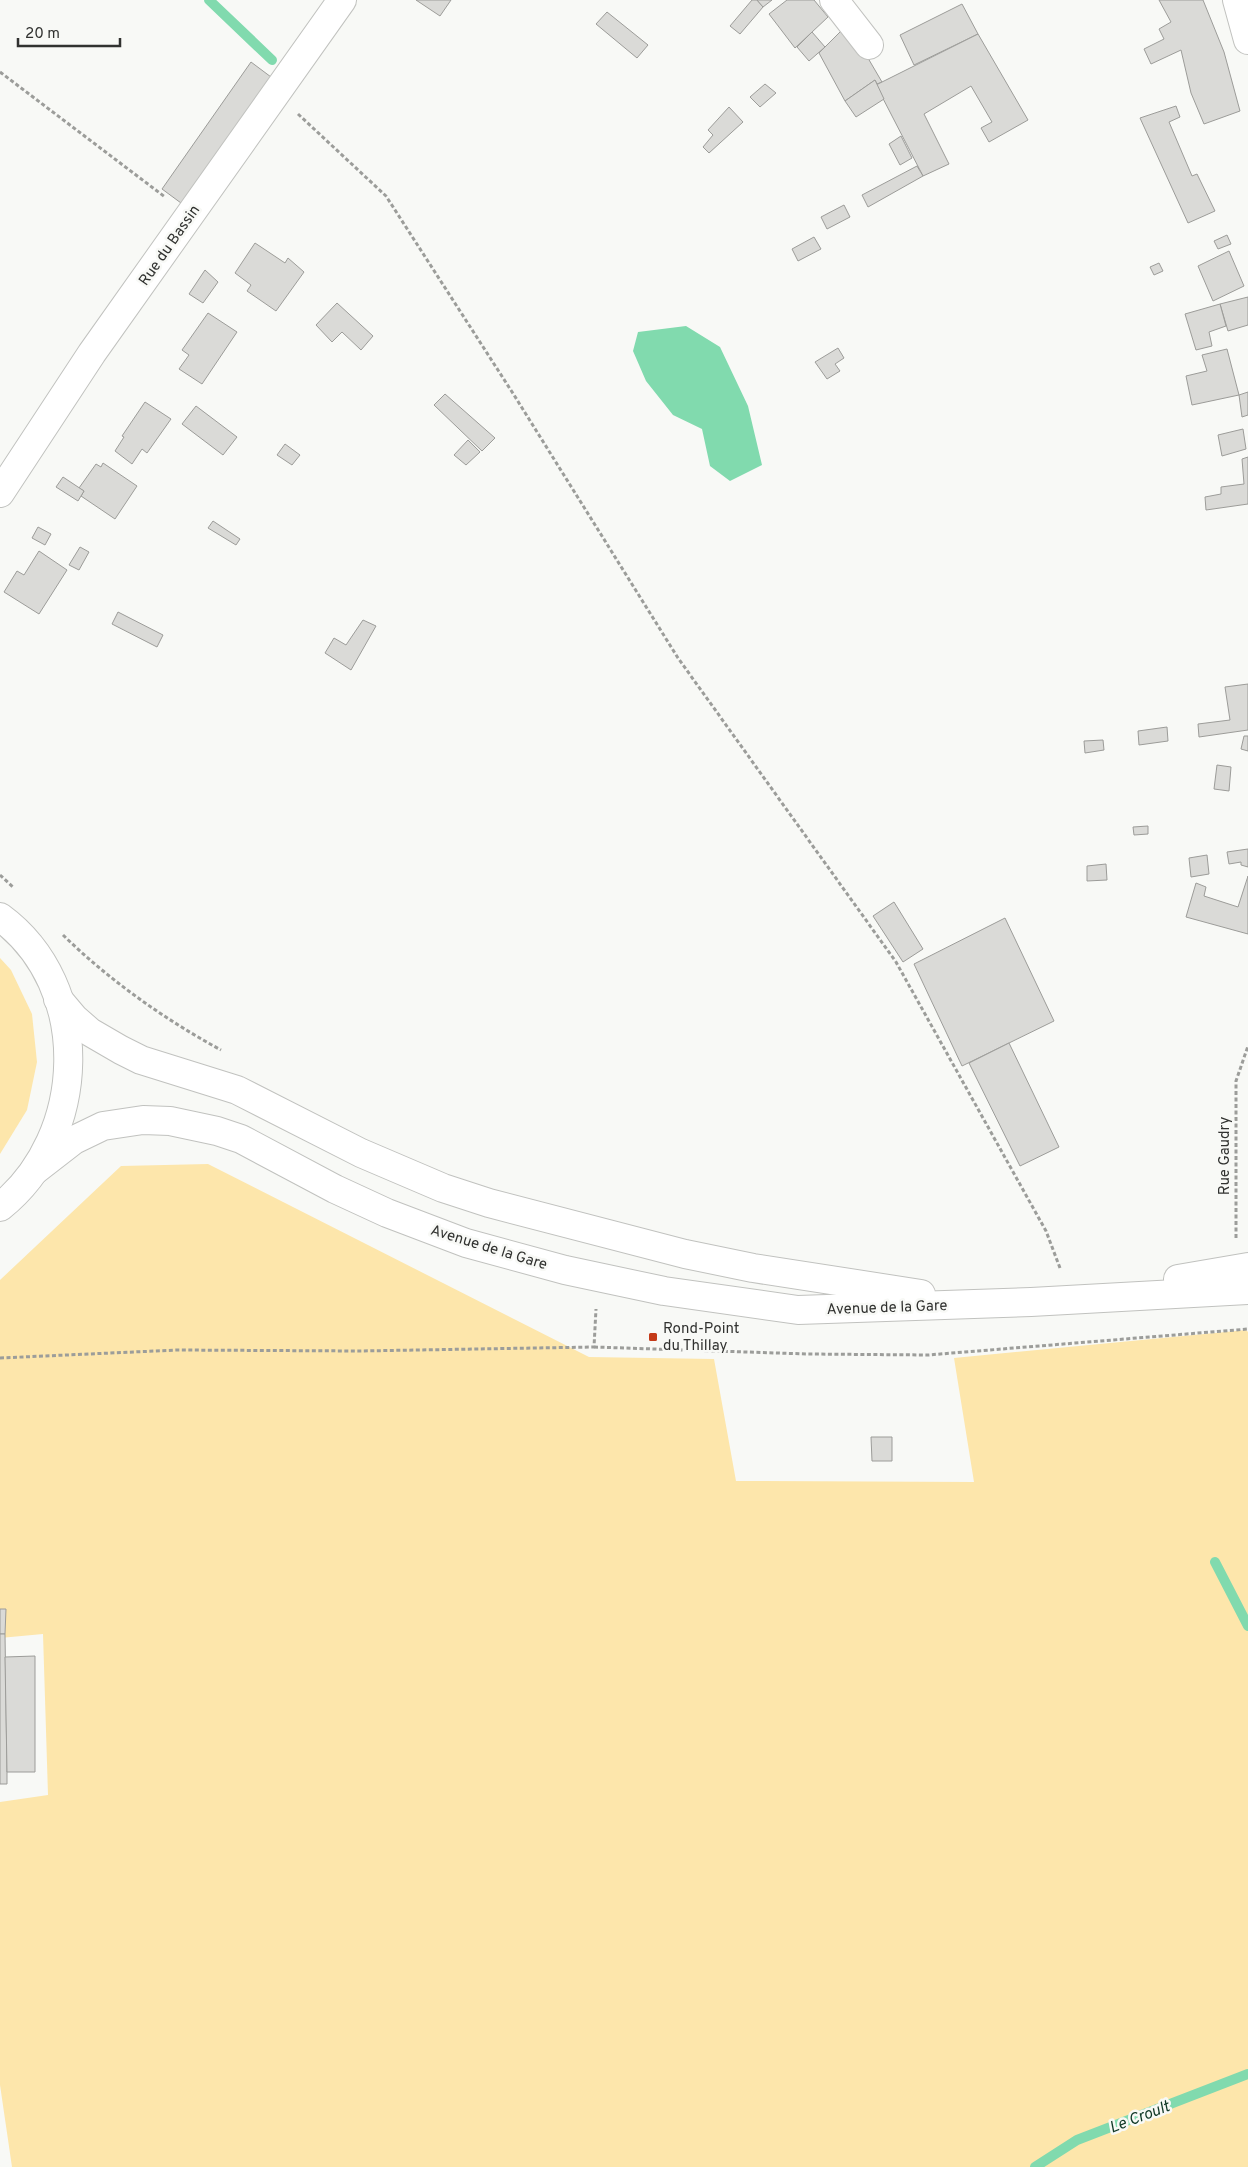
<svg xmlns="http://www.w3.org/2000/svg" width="1248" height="2167" font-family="Overpass,sans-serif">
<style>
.green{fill:#fde6ab}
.water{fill:#81daae}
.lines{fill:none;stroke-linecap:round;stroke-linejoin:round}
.stream{stroke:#81daae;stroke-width:10}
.building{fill:#dadad7;stroke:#9c9c99}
.minor-casing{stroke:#c1c2bf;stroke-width:30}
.secondary-casing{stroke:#c1c2bf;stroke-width:30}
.path{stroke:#9c9d9a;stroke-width:3;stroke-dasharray:4 2.5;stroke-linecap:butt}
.minor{stroke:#fff;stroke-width:28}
.secondary{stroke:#fff;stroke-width:28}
.poi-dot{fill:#c43a18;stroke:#f8f9f6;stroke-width:2}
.labels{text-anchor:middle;stroke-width:5;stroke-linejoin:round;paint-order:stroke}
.street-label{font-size:15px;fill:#313230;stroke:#f8f9f6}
.poi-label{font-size:15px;fill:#313230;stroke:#f8f9f6;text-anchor:start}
.water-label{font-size:16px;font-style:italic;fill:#113927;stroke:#f8f9f6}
</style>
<rect width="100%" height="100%" fill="#f8f9f6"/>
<g class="green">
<polygon points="0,958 11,970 32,1014 37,1062 27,1110 0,1154"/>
<polygon points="208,1164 589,1357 714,1359 736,1481 974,1482 954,1358 1246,1330 1248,1332 1248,2167 12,2167 0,2085 0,1802 48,1795 43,1634 0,1638 0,1280 121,1166"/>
</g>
<polygon class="water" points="686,326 720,347 748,406 762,465 730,481 710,466 702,429 673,415 646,381 633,351 638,332"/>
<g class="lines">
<g class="stream">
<polyline points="209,0 272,60"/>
<polyline points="1215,1562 1248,1626"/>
<polyline points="1035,2167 1077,2140 1248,2074"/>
</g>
</g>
<g class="building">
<polygon points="416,0 451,0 440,16"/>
<polygon points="752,0 757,0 763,7 740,34 730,26"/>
<polygon points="757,0 772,0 763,7"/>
<polygon points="787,0 814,0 828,17 795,48 769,14"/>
<polygon points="1159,0 1203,0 1224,52 1240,111 1204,124 1191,93 1181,50 1151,64 1144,49 1164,39 1159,29 1171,22"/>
<polygon points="962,4 978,34 914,65 900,35"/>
<polygon points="607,12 648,45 637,58 596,24"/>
<polygon points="848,24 882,82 877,84 875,80 845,101 819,53"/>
<polygon points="812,32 825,47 809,61 797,47"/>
<polygon points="978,34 1028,120 989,142 981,128 992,122 971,86 924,114 949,164 923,176 876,85"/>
<polygon points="251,62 271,77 181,203 162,189"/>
<polygon points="875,80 884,99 856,117 845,101"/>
<polygon points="765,84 776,93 760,107 750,97"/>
<polygon points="1176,106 1180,117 1169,122 1192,176 1197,174 1215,211 1188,223 1140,118"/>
<polygon points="729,107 743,122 709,153 703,147 713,135 708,130"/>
<polygon points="901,136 912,158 900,165 889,144"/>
<polygon points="917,166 923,176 868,207 862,195"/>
<polygon points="844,205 850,217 827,229 821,217"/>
<polygon points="1227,235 1231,244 1218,249 1214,241"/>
<polygon points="814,237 821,249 798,261 792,249"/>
<polygon points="255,243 285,263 288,258 304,272 276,311 247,291 251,285 235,273"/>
<polygon points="1229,251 1244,286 1213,301 1198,266"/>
<polygon points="1159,263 1163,271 1154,275 1150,267"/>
<polygon points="205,270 218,282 203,303 189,294"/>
<polygon points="1248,297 1248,325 1228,331 1220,304"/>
<polygon points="337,303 373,336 361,350 342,332 332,342 316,325"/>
<polygon points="1220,304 1226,326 1209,332 1212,346 1196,350 1185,314"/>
<polygon points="208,313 237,332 202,384 179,369 189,355 182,350"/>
<polygon points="838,348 844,358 835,364 840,371 827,379 815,362"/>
<polygon points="1227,349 1239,395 1192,405 1186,376 1207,371 1202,355"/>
<polygon points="1248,392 1248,415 1242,417 1239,395"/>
<polygon points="445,394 495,438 482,451 434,405"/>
<polygon points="145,402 171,419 147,453 142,449 132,464 115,451 124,437 122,436"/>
<polygon points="196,406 237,437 223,455 182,424"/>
<polygon points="1243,429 1246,449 1222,456 1218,435"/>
<polygon points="468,440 480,452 466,465 454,455"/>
<polygon points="285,444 300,455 292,465 277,455"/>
<polygon points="1248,457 1248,504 1206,510 1205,497 1221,494 1221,487 1244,484 1242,459"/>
<polygon points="103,463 137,486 115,519 81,496 84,491 79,488 96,464 101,467"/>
<polygon points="63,477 84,491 78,501 56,487"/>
<polygon points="213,521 240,539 236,545 208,528"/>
<polygon points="38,527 51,534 45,545 32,538"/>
<polygon points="80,547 89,552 79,570 69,565"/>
<polygon points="39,551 67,570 39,614 4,592 17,571 24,575"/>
<polygon points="118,612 163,635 157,647 112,624"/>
<polygon points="363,620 376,626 351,670 325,653 334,638 346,645"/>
<polygon points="1248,684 1248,730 1199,737 1198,724 1230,720 1225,687"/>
<polygon points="1167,727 1168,741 1139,745 1138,731"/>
<polygon points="1244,736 1248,736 1248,751 1241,749"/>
<polygon points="1103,740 1104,750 1085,753 1084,741"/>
<polygon points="1217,765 1231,767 1229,791 1214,789"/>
<polygon points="1148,826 1148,834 1134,835 1133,827"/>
<polygon points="1248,849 1248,867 1241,865 1241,862 1229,864 1227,852"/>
<polygon points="1207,855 1209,874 1191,877 1189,858"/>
<polygon points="1106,864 1107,880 1087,881 1087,866"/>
<polygon points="1248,876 1248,934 1186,917 1196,883 1206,887 1204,896 1238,907"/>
<polygon points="894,902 923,949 903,962 873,916"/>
<polygon points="1005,918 1054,1021 962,1066 914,964"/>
<polygon points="1009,1043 1059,1147 1020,1166 969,1063"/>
<polygon points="871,1437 892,1437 892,1461 872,1461"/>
<polygon points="0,1609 6,1609 5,1634 0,1634"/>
<polygon points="0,1634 5,1634 7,1772 7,1784 0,1784"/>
<polygon points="35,1656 35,1772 7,1772 5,1657"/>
</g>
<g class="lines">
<defs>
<g id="minor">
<polyline points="834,0 869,45"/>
<polyline points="1237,0 1248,40"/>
<polyline points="0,493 92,353 342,0"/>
</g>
<g id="secondary">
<path d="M0 917C94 986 88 1137 0 1207"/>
<polyline points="58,999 74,1018 90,1032 121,1050 141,1060 237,1090 361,1153 443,1188 489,1203 685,1254 753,1268 921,1294"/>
<polyline points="34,1171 74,1140 103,1126 143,1120 170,1121 217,1131 241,1139 335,1189 387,1213 466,1243 565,1270 664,1291 798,1310 1031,1302 1248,1290"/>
<polyline points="1178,1279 1248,1267"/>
</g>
</defs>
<use href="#minor" class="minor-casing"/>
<use href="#secondary" class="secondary-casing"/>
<g class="path">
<polyline points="0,72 165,197"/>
<polyline points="298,114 386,196 514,395 678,658 896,962 1046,1231 1060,1268"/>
<polyline points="0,875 13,887"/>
<path d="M63 935C109 980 164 1019 221 1050"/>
<polyline points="1236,1238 1236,1081 1248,1046"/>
<polyline points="594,1347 807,1354 928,1355 1248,1329"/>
<polyline points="0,1358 178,1350 359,1351 594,1347 596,1309"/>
</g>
<use href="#minor" class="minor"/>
<use href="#secondary" class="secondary"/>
</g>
<rect class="poi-dot" x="648" y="1332" width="10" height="10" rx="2.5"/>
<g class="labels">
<g class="street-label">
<text transform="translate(169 245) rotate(-55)" y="5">Rue du Bassin</text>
<text transform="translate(1224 1156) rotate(-90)" y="5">Rue Gaudry</text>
<text transform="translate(489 1247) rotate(17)" y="5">Avenue de la Gare</text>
<text transform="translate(887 1307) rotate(-2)" y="5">Avenue de la Gare</text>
</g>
<g class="poi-label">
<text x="663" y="1333">Rond-Point<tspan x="663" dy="17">du Thillay</tspan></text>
</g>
<g class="water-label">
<text transform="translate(1139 2116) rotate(-21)" y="6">Le Croult</text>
</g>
</g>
<path d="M18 38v8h102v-8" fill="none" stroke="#313230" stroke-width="2.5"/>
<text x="25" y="38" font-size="15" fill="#313230" stroke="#f8f9f6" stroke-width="4" paint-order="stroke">20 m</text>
</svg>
